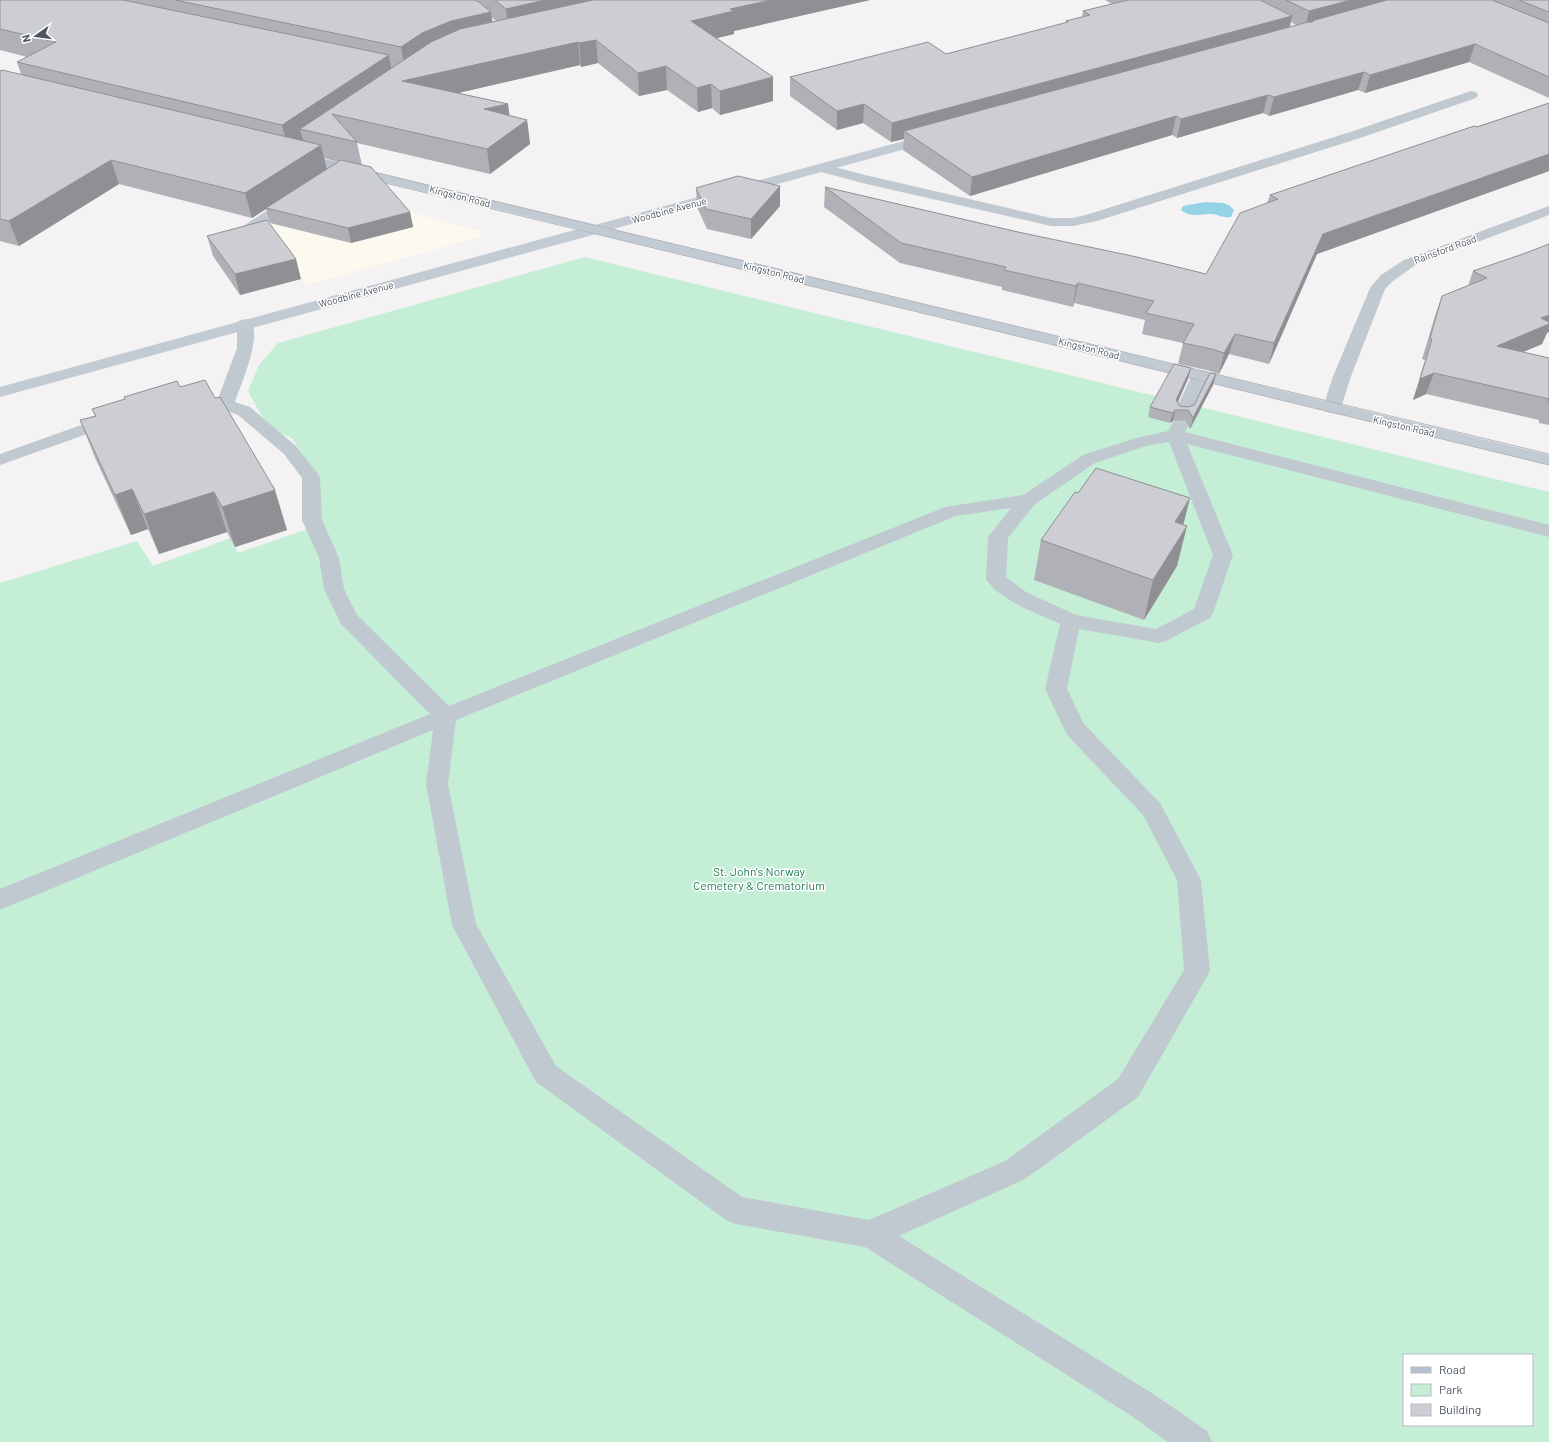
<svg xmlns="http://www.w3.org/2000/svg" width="1549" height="1442" font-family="Barlow,sans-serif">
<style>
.commercial{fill:#fcf9ef}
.green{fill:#c5eed6;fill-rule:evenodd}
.water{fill:#95d3e7}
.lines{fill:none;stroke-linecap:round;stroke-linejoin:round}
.lane{fill:#c1c9d0;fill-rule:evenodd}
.street{fill:#c1c9d0;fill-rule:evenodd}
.secondary{fill:#c2cad4;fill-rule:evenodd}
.primary{fill:#b4c0ce;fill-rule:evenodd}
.tram{stroke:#b5b7bc;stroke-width:1}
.wall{fill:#b0b1b6;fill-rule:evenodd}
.shaded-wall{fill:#909094}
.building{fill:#cdced4;stroke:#909094}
.labels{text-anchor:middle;stroke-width:3;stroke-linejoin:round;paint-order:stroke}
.far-street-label{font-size:10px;fill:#4b545f;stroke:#fff}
.park-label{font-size:12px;fill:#1e7d52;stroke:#fff}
</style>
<rect width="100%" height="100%" fill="#f4f2f2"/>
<polygon class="commercial" points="323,188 483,232 480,237 306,285 265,227"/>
<path class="green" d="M585 257 1549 492V1442H0V583L137 541 153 566 231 538 238 553 322 524 315 475 293 439 267 426 248 391 259 365 278 343ZM1404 1355H1532V1425H1404Z"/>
<path class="water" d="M1205 202 1223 203 1229 205 1234 210 1231 217C1221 218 1221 215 1212 214 1200 213 1192 219 1181 210L1183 206Z"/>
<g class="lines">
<g class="lane">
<polygon points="1471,91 1476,92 1478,95 1476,98 1360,138 1097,221 1073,226 1051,226 862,183 818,171 816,168 818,165 823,164 865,175 1051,218 1073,218 1089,214 1350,132"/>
<polygon points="293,196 298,197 300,200 298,203 253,232 248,233 243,232 241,229 243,226 288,197"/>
<path d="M245 319 251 321C262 337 241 384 235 402L250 407 296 446 318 474 320 478 322 520 339 558 344 589 357 615 449 706 945 507 1023 495 1083 455 1136 438 1168 431 1173 422 1179 421 1185 422 1188 426 1185 432 1549 525V537L1187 444 1233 555 1213 613 1210 618 1166 641 1159 643 1079 629 1067 689 1084 724 1160 803 1201 880 1210 971 1138 1097 1025 1179 899 1236 1155 1395 1207 1431 1212 1442H1168L1133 1417 865 1247 736 1224 726 1220 536 1082 452 925 426 784 433 730 0 910V889L430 714 341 624 324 589 319 558 302 520V478L284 454 238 415 219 408 216 404 237 348V324L239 321ZM1169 442 1213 555 1194 609 1156 629 1076 615 1026 592 1006 577 1008 538 1035 504 1095 463 1146 446ZM1011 508 988 537 986 579C1000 601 1037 613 1060 624L1045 689 1067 735 1143 815 1177 880 1184 970 1118 1079 1005 1161 869 1220 742 1197 556 1066 476 924 448 784 456 720 956 516Z"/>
<polygon points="1201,370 1207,371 1210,375 1193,411 1190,415 1184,416 1178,415 1175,411 1192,375 1195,371"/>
<polygon points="112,414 118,415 121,419 118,423 0,465 0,454"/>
</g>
<polygon class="street" points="1549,206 1549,215 1414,266 1393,281 1385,289 1350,379 1341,408 1338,412 1332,413 1326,412 1323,408 1332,379 1370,288 1381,275 1404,260"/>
<polygon class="secondary" points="933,133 938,134 940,137 938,140 613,229 1549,455 1549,465 596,234 0,397 0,387 578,229 346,173 344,170 346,167 351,166 595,225"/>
<polygon class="primary" points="297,153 347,165 349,168 347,171 342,172 292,160 290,157 292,154"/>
<g class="tram">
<polyline points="314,157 347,165"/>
<polyline points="365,170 1549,454"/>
<polyline points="373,180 1549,465"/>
</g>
</g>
<g class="wall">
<path d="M0 0H870L734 31V34L717 38 773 77V101L720 115 712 108 698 112 667 90 639 96 598 63 581 67 580 65 458 93 508 104 509 116 527 120 530 144 490 174 357 143 362 165 410 212 413 227 351 243 270 223 266 209 252 218 119 184 19 246 0 241V71L21 74 17 62 27 57 0 50ZM491 17 496 21 492 22ZM324 158 338 162 326 169Z"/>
<path d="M1105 0H1549V98L1469 62 1365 93 1358 90 1269 116 1263 113 1177 138 1172 135 970 196 903 150 904 139 891 142 863 123 837 130 790 96V77L946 54 1066 23V21L1082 17 1083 11 1112 4ZM1291 22 1296 25 1290 27Z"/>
<polygon points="1549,103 1549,171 1317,254 1269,364 1229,354 1219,374 1207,370 1178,364 1183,343 1142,334 1145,320 1074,303 1073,307 1002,290 1002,287 900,263 824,207 825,187 1018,232 1206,274 1267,203 1270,195"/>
<polygon points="780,186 780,206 751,239 707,229 697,207 696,188"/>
<polygon points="207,236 301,279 240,295 213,256"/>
<polygon points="1523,254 1547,333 1542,344 1523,352 1549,358 1549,425 1539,423 1539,420 1426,394 1413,400 1425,360 1422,359 1435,316 1442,296 1468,286 1473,271"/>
<polygon points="1216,374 1213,385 1190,429 1185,421 1173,421 1170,423 1148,417 1150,407 1188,379 1178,402 1180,406 1187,407 1194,405"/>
<polygon points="180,387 287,530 235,547 227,532 159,554 148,529 131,535 96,460 80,420 95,416 92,409"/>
<polygon points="1184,525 1177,566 1144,620 1034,580 1041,540"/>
</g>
<g class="shaded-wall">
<polygon points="545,0 648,0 508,31 506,9"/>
<polygon points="771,0 870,0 734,31 734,34 692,44 691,21 730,9"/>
<polygon points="1351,0 1410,0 1305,29 1309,11"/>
<polygon points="491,12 494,35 405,70 401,47 422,33 451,21"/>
<polygon points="1292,16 1288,34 904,131 904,139 891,142 892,123"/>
<polygon points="596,40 598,63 581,67 579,43"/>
<polygon points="578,42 580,65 406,105 402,81"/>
<polygon points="1475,44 1469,62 1365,93 1370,75"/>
<polygon points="389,55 393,79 332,114 300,129 303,140 288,150 282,125"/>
<polygon points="666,66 667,90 639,96 638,73"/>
<polygon points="1364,72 1358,90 1269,116 1274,97"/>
<polygon points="773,77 773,101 720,115 720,91"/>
<polygon points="711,84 712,108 698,112 697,88"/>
<polygon points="1268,95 1263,113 1177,138 1181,119"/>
<polygon points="508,104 511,128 484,109"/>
<polygon points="864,104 863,123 837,130 837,111"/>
<polygon points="1176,116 1172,135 970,196 972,177"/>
<polygon points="527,120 530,144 490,174 487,149"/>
<polygon points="321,145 327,170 266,208 266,209 252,218 245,193"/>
<polygon points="1549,154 1549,171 1317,254 1269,364 1274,343 1323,234"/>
<polygon points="111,160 119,184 19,246 9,221"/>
<polygon points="780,186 780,206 751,239 751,219"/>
<polygon points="410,212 413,227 351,243 348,228"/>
<polygon points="296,259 301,279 240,295 235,274"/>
<polygon points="1078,283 1074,303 1073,307 1076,286"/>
<polygon points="1549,315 1549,332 1547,333 1542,344 1488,367 1497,346 1541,318"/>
<polygon points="1235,334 1229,354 1219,374 1224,353"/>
<polygon points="1191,368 1188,379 1174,410 1176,400"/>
<polygon points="1434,373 1426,394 1413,400 1420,379"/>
<polygon points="1216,374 1213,385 1190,429 1193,418"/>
<polygon points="1175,410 1173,421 1170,423 1173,413"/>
<polygon points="132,489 148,529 131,535 115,495"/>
<polygon points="275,490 287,530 235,547 222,507"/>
<polygon points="214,492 227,532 159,554 144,514"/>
<polygon points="1190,498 1181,534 1187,526 1177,566 1144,620 1153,580 1175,522"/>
</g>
<g class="building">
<polygon points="0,0 123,0 389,55 282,125 17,62 56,42 0,29"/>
<polygon points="175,0 475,0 479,2 491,12 451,21 422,33 401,47"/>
<polygon points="495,0 545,0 506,9"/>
<polygon points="593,0 771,0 730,9 734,11 691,21 773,77 720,91 711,84 697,88 666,66 638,73 596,40 579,43 578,42 402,81 508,104 484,109 527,120 487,149 332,114 357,142 300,129 431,42 460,29"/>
<polygon points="1128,0 1260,0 1292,16 892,123 864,104 837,111 790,77 928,42 946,54 1068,22 1066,21 1090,15 1083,11"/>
<polygon points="1286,0 1351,0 1309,11"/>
<polygon points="1387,0 1492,0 1549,23 1549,77 1475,44 1370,75 1364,72 1274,97 1268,95 1181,119 1176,116 972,177 904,131 1308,22 1312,22 1315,20"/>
<polygon points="1519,0 1549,0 1549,12"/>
<polygon points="2,70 321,145 245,193 111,160 9,221 0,219 0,71"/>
<polygon points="1549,103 1549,154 1323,234 1274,343 1235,334 1224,353 1212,349 1183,343 1194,324 1146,313 1154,301 1078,283 1076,286 1004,270 1006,267 901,243 825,187 1018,232 1137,257 1206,274 1240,213 1278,199 1270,195 1474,126 1477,127"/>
<polygon points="341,160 371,167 410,212 348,228 266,208"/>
<polygon points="738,176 780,186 751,219 706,209 696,188"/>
<polygon points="267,220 296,259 235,274 207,236"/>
<polygon points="1549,244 1549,315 1541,318 1549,322 1549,324 1497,346 1549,358 1549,402 1548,402 1549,399 1434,373 1420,379 1432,339 1430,338 1442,296 1487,278 1473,271 1523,254"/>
<polygon points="1174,364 1191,368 1176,400 1180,406 1187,407 1194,405 1210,373 1216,374 1193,418 1188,410 1175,410 1173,413 1150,407"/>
<polygon points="205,380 215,398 220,397 275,490 222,507 214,492 144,514 132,489 115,495 80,420 96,416 92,409 125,399 124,397 177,381 180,387"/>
<polygon points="1096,468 1190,498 1175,522 1187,526 1153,580 1041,540 1075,492 1078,493"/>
</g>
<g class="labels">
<g class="far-street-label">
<text transform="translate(460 196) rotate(14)" y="4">Kingston Road</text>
<text transform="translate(669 210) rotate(-15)" y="4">Woodbine Avenue</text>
<text transform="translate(1445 249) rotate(-20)" y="4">Rainsford Road</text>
<text transform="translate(774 272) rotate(14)" y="4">Kingston Road</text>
<text transform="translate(356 294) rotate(-15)" y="4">Woodbine Avenue</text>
<text transform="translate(1089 348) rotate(14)" y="4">Kingston Road</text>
<text transform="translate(1404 426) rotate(13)" y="4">Kingston Road</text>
</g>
<g class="park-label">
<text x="759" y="876">St. John's Norway<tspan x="759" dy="14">Cemetery &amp; Crematorium</tspan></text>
</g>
</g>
<rect x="1403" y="1354" width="130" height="72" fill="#ffffff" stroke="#b7bbbf"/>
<rect x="1411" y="1367" width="20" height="6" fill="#b4c0ce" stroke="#b7bbbf"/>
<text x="1439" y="1374" font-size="12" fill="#4b545f">Road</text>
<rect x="1411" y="1384" width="20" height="12" fill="#c5eed6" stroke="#b7bbbf"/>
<text x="1439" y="1394" font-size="12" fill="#4b545f">Park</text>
<rect x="1411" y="1404" width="20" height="12" fill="#cdced4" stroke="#b7bbbf"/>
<text x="1439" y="1414" font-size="12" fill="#4b545f">Building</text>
<g transform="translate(36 36) rotate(256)" stroke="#ffffff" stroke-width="3" paint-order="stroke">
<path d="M0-3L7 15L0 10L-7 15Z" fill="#4b545f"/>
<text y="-6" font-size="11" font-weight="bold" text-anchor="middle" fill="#4b545f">N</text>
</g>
</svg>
